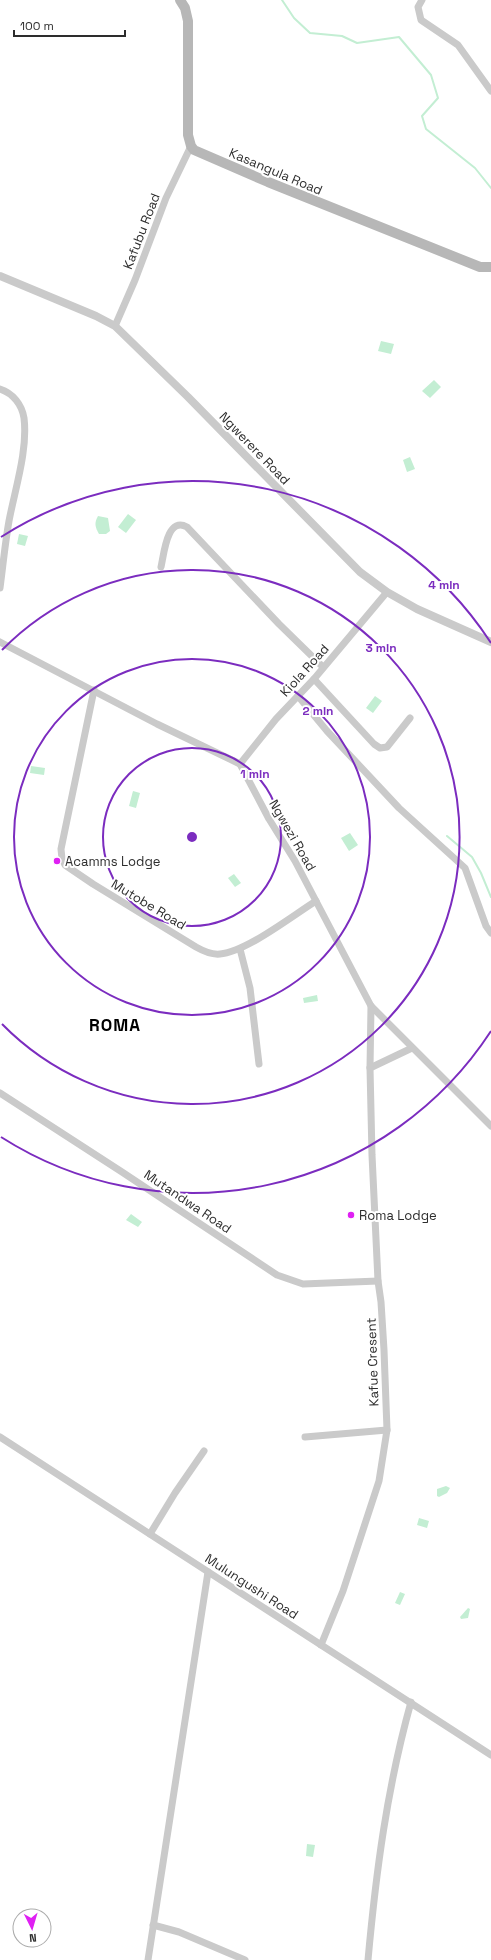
<svg xmlns="http://www.w3.org/2000/svg" width="491" height="1960" font-family="'Space Grotesk',sans-serif">
<style>
.water{fill:#c3eed3}
.lines{fill:none;stroke-linecap:round;stroke-linejoin:round}
.stream{stroke:#c3eed3;stroke-width:2}
.minor{stroke:#cacaca;stroke-width:7}
.tertiary{stroke:#cacaca;stroke-width:8}
.secondary{stroke:#b7b7b7;stroke-width:10}
.ring{fill:none;stroke:#7b2cbf;stroke-width:2}
.poi-dot{fill:#df20f3;stroke:#fff;stroke-width:1.5}
.labels{text-anchor:middle;stroke-width:4;stroke-linejoin:round;paint-order:stroke}
.street-label{font-size:13px;fill:#2d2d2d;stroke:#fff}
.poi-label{font-size:13px;fill:#2d2d2d;stroke:#fff;text-anchor:start}
.district-label{font-size:17px;font-weight:bold;letter-spacing:1px;fill:#000;stroke:#fff}
.centre{fill:#7b2cbf;stroke:#fff;stroke-width:2}
.ring-label{font-size:12px;text-anchor:middle;font-weight:bold;fill:#7b2cbf;stroke:#fff;stroke-width:4;stroke-linejoin:round;paint-order:stroke}
</style>
<rect width="100%" height="100%" fill="#fff"/>
<g class="water">
<polygon points="381,341 394,344 391,354 378,351"/>
<polygon points="434,380 441,387 430,398 422,391"/>
<polygon points="410,457 415,469 407,472 403,460"/>
<polygon points="128,514 136,520 126,533 118,527"/>
<path d="M98 516 108 518 110 531 106 534H99C95 527 94 523 98 516Z"/>
<polygon points="19,534 28,536 25,546 17,544"/>
<polygon points="375,696 382,701 373,713 366,708"/>
<polygon points="31,766 45,768 44,775 30,773"/>
<polygon points="133,791 140,793 136,808 129,806"/>
<polygon points="350,833 358,845 349,851 341,838"/>
<polygon points="234,874 241,883 235,887 228,878"/>
<polygon points="317,995 318,1001 304,1003 303,998"/>
<polygon points="131,1214 142,1222 138,1227 126,1220"/>
<polygon points="446,1486 450,1488 447,1493 439,1497 437,1496 437,1489"/>
<polygon points="419,1518 429,1521 427,1528 417,1525"/>
<polygon points="400,1592 405,1594 400,1605 395,1603"/>
<polygon points="468,1608 470,1609 468,1618 461,1619 460,1617"/>
<polygon points="307,1844 315,1845 313,1857 306,1856"/>
</g>
<g class="lines">
<g class="stream">
<polyline points="282,0 294,18 310,33 342,36 357,43 399,37 431,75 438,98 422,116 426,129 475,168 491,188"/>
<polyline points="447,836 472,857 481,873 491,897"/>
</g>
<g class="minor">
<polyline points="422,0 418,7 421,20 458,45 491,91"/>
<polyline points="115,326 135,280 166,198 191,146"/>
<path d="M0 389C13 393 22 405 24 418 28 450 15 489 9 521 5 543 3 566 0 588"/>
<path d="M161 567C164 554 167 516 187 527L279 624 323 667"/>
<polyline points="0,642 157,724 240,764 269,819 295,861 371,1006 491,1126"/>
<polyline points="314,679 374,744 380,748 387,747 410,718"/>
<path d="M94 690 61 849 62 859 65 865 93 884 196 947C203 951 211 955 220 954 246 952 292 916 316 901"/>
<polyline points="298,696 327,731 399,808 465,868 486,926 491,933"/>
<polyline points="240,764 276,719 314,679 387,592"/>
<polyline points="240,949 250,988 259,1064"/>
<polyline points="370,1068 412,1048"/>
<polyline points="0,1093 122,1172 277,1275 303,1284 378,1281"/>
<polyline points="0,1437 491,1755"/>
<polyline points="305,1437 387,1430"/>
<polyline points="150,1534 175,1493 204,1451"/>
<polyline points="321,1645 343,1591 379,1481 387,1430 384,1350 381,1302 378,1281 372,1155 370,1068 371,1006"/>
<polyline points="153,1925 179,1932 245,1960"/>
<polyline points="148,1960 208,1572"/>
<path d="M368 1960C376 1872 387 1788 411 1702"/>
</g>
<polyline class="tertiary" points="0,276 96,316 115,326 188,397 360,572 387,592 417,609 491,642"/>
<polyline class="secondary" points="180,0 185,8 188,21 188,135 191,146 194,150 268,182 480,267 491,267"/>
</g>
<g class="ring">
<circle cx="192" cy="837" r="89"/>
<circle cx="192" cy="837" r="178"/>
<path d="M2 650A267 267 0 1 1 2 1024"/>
<path d="M491 1031A356 356 0 0 1 1 1137M1 537A356 356 0 0 1 491 643"/>
</g>
<g class="poi-dot">
<circle cx="57" cy="861" r="4"/>
<circle cx="351" cy="1215" r="4"/>
</g>
<g class="labels">
<g class="street-label">
<text transform="translate(276 171) rotate(23)" y="5">Kasangula Road</text>
<text transform="translate(141 231) rotate(-69)" y="5">Kafubu Road</text>
<text transform="translate(255 448) rotate(46)" y="5">Ngwerere Road</text>
<text transform="translate(304 670) rotate(-48)" y="5">Kiola Road</text>
<text transform="translate(293 835) rotate(60)" y="5">Ngwezi Road</text>
<text transform="translate(149 904) rotate(31)" y="5">Mutobe Road</text>
<text transform="translate(188 1201) rotate(34)" y="5">Mutandwa Road</text>
<text transform="translate(372 1362) rotate(-92)" y="5">Kafue Cresent</text>
<text transform="translate(252 1586) rotate(33)" y="5">Mulungushi Road</text>
</g>
<g class="poi-label">
<text x="65" y="866">Acamms Lodge</text>
<text x="359" y="1220">Roma Lodge</text>
</g>
<g class="district-label">
<text x="115" y="1031">ROMA</text>
</g>
</g>
<circle cx="192" cy="837" r="6" class="centre"/>
<g class="ring-label">
<text x="444" y="589">4 min</text>
<text x="381" y="652">3 min</text>
<text x="318" y="715">2 min</text>
<text x="255" y="778">1 min</text>
</g>
<g transform="translate(32 1928) rotate(175)"><circle r="19" fill="#ffffff" stroke="#ababab"/>
<path d="M0-3L7 15L0 10L-7 15Z" fill="#df20f3"/>
<text y="-6" font-size="11" font-weight="bold" text-anchor="middle" fill="#2d2d2d">N</text>
</g>
<path d="M14 30v6h111v-6" fill="none" stroke="#2d2d2d" stroke-width="2"/>
<text x="20" y="30" font-size="12" fill="#2d2d2d" stroke="#ffffff" stroke-width="3" paint-order="stroke">100 m</text>
</svg>
